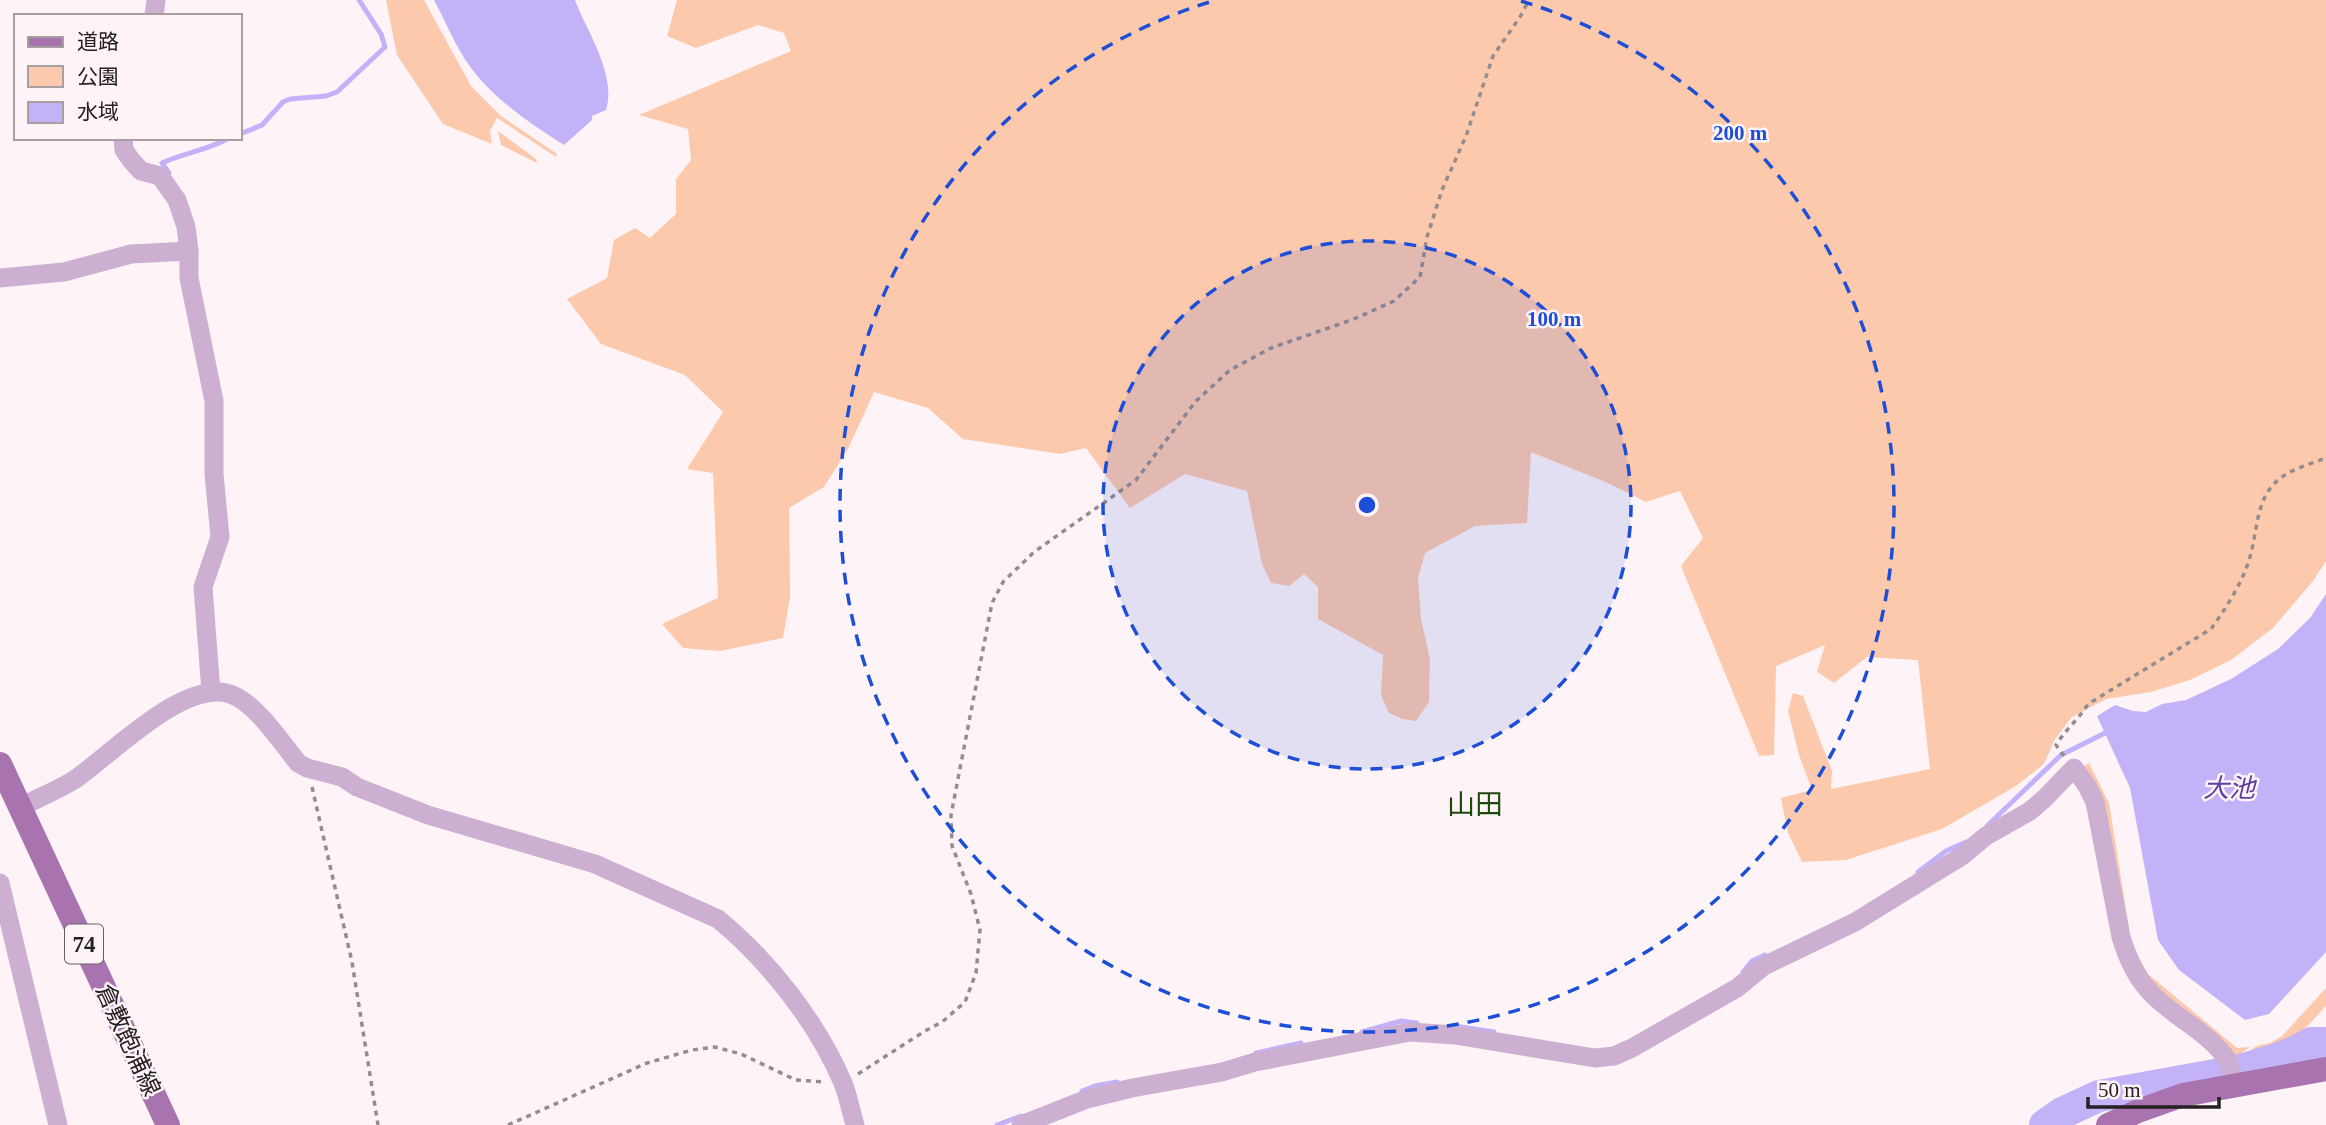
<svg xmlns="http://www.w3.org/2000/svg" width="2326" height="1125" font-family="'Times New Roman','Noto Sans JP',serif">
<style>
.green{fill:#fcc9ac}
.water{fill:#c2b3f9}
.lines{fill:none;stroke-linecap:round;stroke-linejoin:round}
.stream{stroke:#c2b3f9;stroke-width:5}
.river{stroke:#c2b3f9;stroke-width:32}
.path{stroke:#948c8f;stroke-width:3.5;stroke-dasharray:5 5;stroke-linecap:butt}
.minor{stroke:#cdb0d1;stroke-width:19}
.major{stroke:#a873af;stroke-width:24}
.ring{fill:none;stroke:#1d4ed8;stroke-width:3.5;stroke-dasharray:12 9}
.labels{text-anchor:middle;stroke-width:5;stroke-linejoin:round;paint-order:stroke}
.shield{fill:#fef4f8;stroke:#666062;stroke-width:2}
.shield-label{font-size:23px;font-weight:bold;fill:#252022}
.street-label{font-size:24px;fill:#252022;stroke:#fef4f8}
.water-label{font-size:26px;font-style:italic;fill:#5d3fa2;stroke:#fef4f8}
.quarter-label{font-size:28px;fill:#1e480c;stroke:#fef4f8}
.centre{fill:#1d4ed8;stroke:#fef4f8;stroke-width:3.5}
.ring-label{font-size:21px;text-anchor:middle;font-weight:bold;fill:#1d4ed8;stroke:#fef4f8;stroke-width:5;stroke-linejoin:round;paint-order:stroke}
</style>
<rect width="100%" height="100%" fill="#fef4f8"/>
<g class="green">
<polygon points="386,0 424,0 471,86 501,116 557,154 556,157 497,118 490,131 492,144 443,124 397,55"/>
<polygon points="677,0 2326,0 2326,561 2313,581 2273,628 2231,660 2190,680 2151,692 2106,699 2072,717 2055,739 2044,764 2016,786 1942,829 1846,860 1802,862 1788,833 1781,798 1812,790 1799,755 1788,711 1793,693 1803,696 1832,771 1831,789 1930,769 1918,660 1867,657 1834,683 1817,672 1825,645 1776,666 1774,755 1759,756 1681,566 1703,538 1680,491 1646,502 1610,484 1531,452 1527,523 1475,526 1425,553 1418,578 1421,619 1430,659 1429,702 1416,721 1402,719 1389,713 1381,695 1383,655 1318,619 1318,587 1304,574 1289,586 1271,583 1262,564 1247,491 1185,474 1130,508 1086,448 1060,454 963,439 928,408 874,392 848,449 824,487 789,508 790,597 783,638 720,651 683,648 662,624 718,598 713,473 687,469 723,412 685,375 601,344 567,299 607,278 614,240 635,228 650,238 676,214 676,179 691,160 688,129 639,115 791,51 784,33 758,25 696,48 667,36"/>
<polygon points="498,131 536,159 537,163 501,145"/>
<polygon points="2089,763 2109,803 2129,928 2123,931 2079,770"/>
<polygon points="2136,952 2148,974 2237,1048 2250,1047 2232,1060 2149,986"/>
<polygon points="2326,988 2326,1006 2286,1049 2273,1055 2234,1064 2256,1046 2270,1043 2282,1036"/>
</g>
<g class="water">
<path d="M434 0H575C587 32 617 75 606 110L592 116V120L564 145C530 123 496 101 471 68 456 48 446 22 434 0Z"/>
<polygon points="2326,594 2326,952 2269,1014 2245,1020 2179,970 2158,940 2130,788 2097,716 2115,705 2133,711 2146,712 2162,704 2186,700 2231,679 2278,649 2310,618"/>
</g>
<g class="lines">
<g class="stream">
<polyline points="240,134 262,125 283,102 290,99 326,96 337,92 385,47 381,34 359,0"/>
<path d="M169 173 162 163C184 153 208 150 229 138"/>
<polyline points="1987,826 2061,755 2111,730"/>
<polyline points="1918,872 1946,851 1966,842"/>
<polyline points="1743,972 1752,961 1765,955"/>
<polyline points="1455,1026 1494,1032"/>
<polyline points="1362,1032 1401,1021 1417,1023"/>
<polyline points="1256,1053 1301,1043"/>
<polyline points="1082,1091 1095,1086 1117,1082"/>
<polyline points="997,1125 1021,1116"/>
</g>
<polyline class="river" points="2045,1125 2062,1113 2099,1096 2237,1071 2277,1059 2299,1050 2311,1043 2326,1043"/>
<g class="path">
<path d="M2064 756 2056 745C2066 729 2079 719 2088 704L2211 629C2226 608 2243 582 2250 557 2257 533 2256 504 2273 485 2286 470 2308 465 2326 458"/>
<polyline points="312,787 352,962 378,1125"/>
<polyline points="858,1074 925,1031 942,1022 965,1002 976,973 980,930 971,894 952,846 951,815 992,603 1003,582 1034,552 1136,480 1196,401 1230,370 1271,348 1354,319 1394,301 1420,277 1427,237 1442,190 1466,136 1493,56 1520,17 1529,0"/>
<polyline points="508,1125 647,1063 692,1050 715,1047 741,1054 796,1080 825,1082"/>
</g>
<g class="minor">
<polyline points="154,16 156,0"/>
<polyline points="123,138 124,150 131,160 141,171 160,176 177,200 186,227 189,251 189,278 214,401 214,474 220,537 203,587 211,692"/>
<polyline points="0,278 64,272 131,254 189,251"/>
<path d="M21 807C38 798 58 790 74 780 111 755 183 679 230 694 255 702 282 743 298 763L307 768 342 777 357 787 428 815 595 864 718 919C769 961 817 1022 843 1083 848 1096 851 1111 855 1125"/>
<polyline points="0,883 58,1125"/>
<path d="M1021 1125 1087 1099 1132 1088 1222 1072 1255 1062 1410 1032 1455 1035 1595 1058 1614 1056 1632 1048 1737 988 1764 966 1855 922 1962 856 1986 836 2030 811 2045 798 2074 768 2087 786 2095 802 2121 937C2128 959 2136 978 2152 994 2174 1017 2208 1032 2227 1059 2231 1065 2231 1078 2232 1085"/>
</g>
<g class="major">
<polyline points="0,764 168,1125"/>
<polyline points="2108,1125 2138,1111 2183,1095 2326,1069"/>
</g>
</g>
<circle cx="1367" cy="505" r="264" fill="#1d4ed8" fill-opacity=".12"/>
<g class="ring">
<circle cx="1367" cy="505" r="264"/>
<path d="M1521 1A527 527 0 1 1 1213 1"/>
</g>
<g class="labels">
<rect class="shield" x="65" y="924.5" width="38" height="39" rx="5"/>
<g class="shield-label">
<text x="84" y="952">74</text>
</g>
<g class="street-label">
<text transform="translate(128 1040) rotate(65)" y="8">倉敷飽浦線</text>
</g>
<g class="water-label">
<text x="2229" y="797">大池</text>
</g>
<g class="quarter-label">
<text x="1475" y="814">山田</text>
</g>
</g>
<circle cx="1367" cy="505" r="10" class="centre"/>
<g class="ring-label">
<text x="1740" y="140">200 m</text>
<text x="1554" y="326">100 m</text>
</g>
<rect x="14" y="14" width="228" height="126" fill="#fef4f8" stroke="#a79fa2" stroke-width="2"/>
<rect x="28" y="37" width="35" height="10" fill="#a873af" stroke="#a79fa2" stroke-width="2"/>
<text x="77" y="49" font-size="21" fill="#252022">道路</text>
<rect x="28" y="66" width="35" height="21" fill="#fcc9ac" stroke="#a79fa2" stroke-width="2"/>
<text x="77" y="84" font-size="21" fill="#252022">公園</text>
<rect x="28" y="102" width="35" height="21" fill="#c2b3f9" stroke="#a79fa2" stroke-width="2"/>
<text x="77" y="119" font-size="21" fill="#252022">水域</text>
<path d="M2088 1097v10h131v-10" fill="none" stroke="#252022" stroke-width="3.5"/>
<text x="2098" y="1097" font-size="21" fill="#252022" stroke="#fef4f8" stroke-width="5" paint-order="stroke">50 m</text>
</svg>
